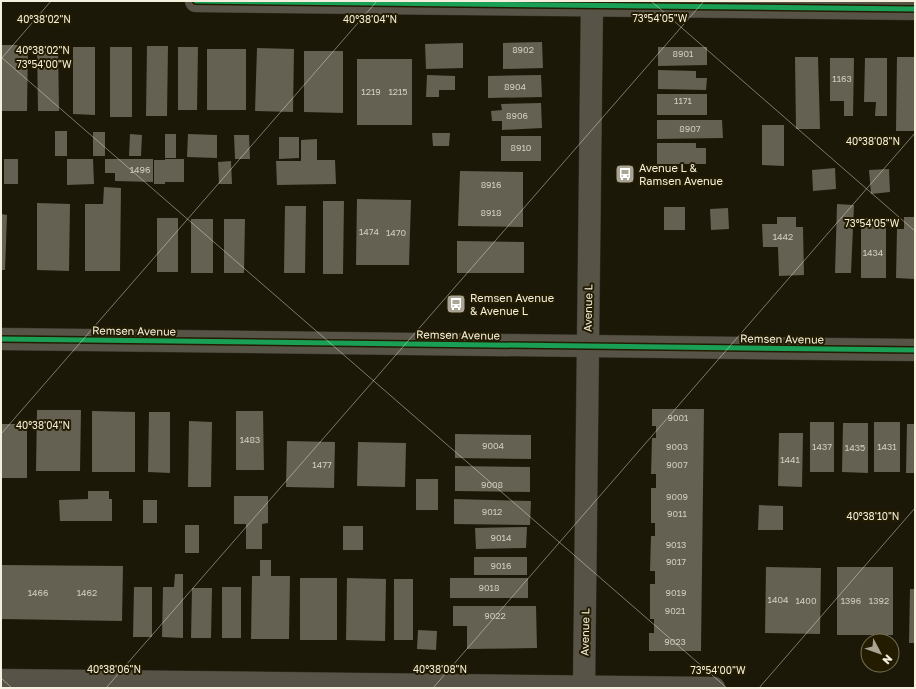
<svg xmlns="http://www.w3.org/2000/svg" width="916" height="689" font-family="'Golos Text',sans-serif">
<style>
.building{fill:#646052}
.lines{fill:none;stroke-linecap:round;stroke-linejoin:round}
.minor-casing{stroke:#363329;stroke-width:23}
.minor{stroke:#575447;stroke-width:22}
.cycleway-casing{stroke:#241c00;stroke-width:8}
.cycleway{stroke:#1a9f57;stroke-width:5}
.ticks{fill:none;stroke:#f5f0de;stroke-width:1;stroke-opacity:0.45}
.labels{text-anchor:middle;stroke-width:4;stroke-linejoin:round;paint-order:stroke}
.number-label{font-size:9px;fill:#d1ccbb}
.poi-label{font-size:11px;fill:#f5f0de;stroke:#241c00;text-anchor:start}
.street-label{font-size:11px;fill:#f5f0de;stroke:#241c00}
.ticks-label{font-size:10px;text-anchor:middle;fill:#f5f0de;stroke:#241c00;stroke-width:4;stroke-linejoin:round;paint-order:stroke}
</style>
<rect width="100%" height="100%" fill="#1c1808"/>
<g class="building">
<polygon points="542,42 543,68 503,69 503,43"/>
<polygon points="463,43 463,68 426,69 425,44"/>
<polygon points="1,45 28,45 27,111 1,111"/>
<polygon points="37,46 58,46 59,111 38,111"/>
<polygon points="147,46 168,46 167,116 146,116"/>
<polygon points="73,47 95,47 95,115 73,114"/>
<rect x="110" y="47" width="22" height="70"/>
<polygon points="178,47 198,47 197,110 178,110"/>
<polygon points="658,47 707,47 707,65 658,66"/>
<polygon points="257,48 294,49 293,112 255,111"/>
<rect x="207" y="49" width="39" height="61"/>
<polygon points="304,51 343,51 343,113 304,112"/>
<polygon points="795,57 818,57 820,129 796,129"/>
<polygon points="897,57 915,57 915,131 896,131"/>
<polygon points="830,58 854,58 853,116 844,116 844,101 830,101"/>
<polygon points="865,58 887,58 887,116 875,116 876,102 864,102"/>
<rect x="357" y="59" width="55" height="66"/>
<polygon points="658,70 696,71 696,78 707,78 706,90 658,89"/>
<polygon points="427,75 455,76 455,90 439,90 439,97 426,97"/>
<polygon points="541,75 542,97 488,98 488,76"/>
<rect x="657" y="94" width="50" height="21"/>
<polygon points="541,103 542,128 502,130 502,121 492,121 491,111 502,110 501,104"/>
<polygon points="657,120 722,120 723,138 657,139"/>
<polygon points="762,125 784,125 784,166 762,165"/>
<rect x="55" y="131" width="12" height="25"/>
<rect x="93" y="132" width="12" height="24"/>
<polygon points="432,133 450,133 449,146 433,146"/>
<polygon points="130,134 142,135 141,156 129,156"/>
<rect x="165" y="134" width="11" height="24"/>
<polygon points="188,134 217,135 217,158 187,157"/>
<polygon points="234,135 249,135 250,159 235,159"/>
<rect x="501" y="136" width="40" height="25"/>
<polygon points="279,137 299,137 299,158 279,159"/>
<polygon points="317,139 317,160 335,160 336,184 277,185 276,161 301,161 301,140"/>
<polygon points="657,143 696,143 696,148 706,148 706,164 657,164"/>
<rect x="4" y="159" width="14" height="25"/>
<polygon points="67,159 93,159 94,184 67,185"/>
<polygon points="105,159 153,159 153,182 115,181 115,173 105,173"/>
<polygon points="165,159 184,159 184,182 165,182 165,176 165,184 154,184 154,160 165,160"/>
<polygon points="231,161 232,184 219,184 218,162"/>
<polygon points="835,168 836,189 813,191 812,170"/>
<polygon points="889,169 890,192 871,194 869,170"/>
<polygon points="460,171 523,172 523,227 458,226"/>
<polygon points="104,187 121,188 120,271 85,271 85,204 103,204"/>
<polygon points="357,199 411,200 409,265 356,265"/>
<polygon points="323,201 344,201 343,274 323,274"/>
<polygon points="37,203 70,204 69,271 37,270"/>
<polygon points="837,204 854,205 851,273 835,273"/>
<polygon points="285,206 306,206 305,273 284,273"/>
<rect x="664" y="207" width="21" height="23"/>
<polygon points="728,208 729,229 711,230 710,209"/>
<polygon points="1,214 7,215 5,270 1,270"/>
<polygon points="777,217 796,217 796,227 803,227 804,275 779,276 778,247 763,247 762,224 777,224"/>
<polygon points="904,217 914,217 915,279 896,278 897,229 904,229"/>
<rect x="157" y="218" width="21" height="54"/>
<polygon points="861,218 880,218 880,228 886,228 886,278 861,278"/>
<rect x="191" y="219" width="22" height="54"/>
<polygon points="224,219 245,219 244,273 224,273"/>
<polygon points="457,241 524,242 524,273 457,273"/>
<polygon points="652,409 704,409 701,651 649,651 649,633 654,633 654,619 650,619 650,584 655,584 655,571 650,571 651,536 655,536 655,523 651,523 651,488 656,488 656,474 651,474 652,438 656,438 656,426 652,426"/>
<polygon points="37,410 81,410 80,471 36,471"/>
<polygon points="92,411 135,412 135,472 92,472"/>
<polygon points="236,411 263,411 264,470 236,470"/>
<polygon points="149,412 170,412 170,473 148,472"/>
<polygon points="189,421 212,422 211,487 188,487"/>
<rect x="810" y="422" width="24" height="50"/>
<rect x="874" y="422" width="26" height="50"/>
<polygon points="843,423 868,423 868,473 842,472"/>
<rect x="1" y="424" width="26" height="54"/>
<polygon points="907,424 915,424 915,473 906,473"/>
<polygon points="779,433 803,433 802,487 778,486"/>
<polygon points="455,434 531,435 531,459 455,458"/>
<polygon points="287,441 335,442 334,488 286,487"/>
<polygon points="358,442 406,443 405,487 357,486"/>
<polygon points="455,466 530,467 530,492 455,491"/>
<rect x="416" y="479" width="22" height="31"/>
<polygon points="88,491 109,491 109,499 112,499 112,521 60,521 59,500 88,499"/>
<polygon points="234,496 268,496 268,523 262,524 262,549 246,549 246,524 234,524"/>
<polygon points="454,499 531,501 530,525 454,524"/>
<rect x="143" y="500" width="14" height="23"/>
<polygon points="759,505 783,506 783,530 758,530"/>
<rect x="185" y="525" width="14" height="28"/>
<rect x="343" y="526" width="20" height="24"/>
<polygon points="527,527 526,548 476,549 475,528"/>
<rect x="474" y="557" width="53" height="18"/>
<polygon points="260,560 271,560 271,576 290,576 289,639 251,639 252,576 260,576"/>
<polygon points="1,565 123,566 122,621 1,619"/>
<polygon points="766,567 821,568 820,634 765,633"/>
<rect x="837" y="567" width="56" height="68"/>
<polygon points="175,574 183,574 183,638 162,637 163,587 174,587"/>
<rect x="300" y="578" width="37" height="62"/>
<polygon points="347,578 386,579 385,641 346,640"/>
<rect x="450" y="578" width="78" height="20"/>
<rect x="394" y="579" width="19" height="61"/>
<polygon points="134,587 152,587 152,637 133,637"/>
<rect x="222" y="587" width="19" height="51"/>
<polygon points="192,588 212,588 211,638 191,638"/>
<polygon points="910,589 915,589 915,643 909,643"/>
<polygon points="453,606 536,606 537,648 467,649 467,626 453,626"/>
<polygon points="418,630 437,631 436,650 417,649"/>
</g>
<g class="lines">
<defs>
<g id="minor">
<polyline points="196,1 915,9"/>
<polyline points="1,339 915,350"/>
<polyline points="1,680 714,688"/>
<polyline points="584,688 592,1"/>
</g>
</defs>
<use href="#minor" class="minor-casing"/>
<use href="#minor" class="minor"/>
<defs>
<g id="cycleway">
<polyline points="196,1 915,9"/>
<polyline points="1,339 915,350"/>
</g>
</defs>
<use href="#cycleway" class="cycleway-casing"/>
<use href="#cycleway" class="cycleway"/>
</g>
<path class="ticks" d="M651 1 915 231M1 57 727 688M1 59 51 1M1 434 377 1M1 678 12 688M106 688 704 1M433 688 915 133M759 688 915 508"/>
<defs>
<symbol id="bus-square" viewBox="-11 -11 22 22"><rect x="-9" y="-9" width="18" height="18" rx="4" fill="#a9a493" stroke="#241c00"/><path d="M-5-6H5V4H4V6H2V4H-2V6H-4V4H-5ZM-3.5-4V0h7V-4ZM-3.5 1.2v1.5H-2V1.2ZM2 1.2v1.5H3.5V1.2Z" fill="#fff"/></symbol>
</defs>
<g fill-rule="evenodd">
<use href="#bus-square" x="614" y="163" width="22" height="22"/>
<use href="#bus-square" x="445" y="293" width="22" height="22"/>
</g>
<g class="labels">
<g class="number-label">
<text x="523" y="53">8902</text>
<text x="683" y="57">8901</text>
<text x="842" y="82">1163</text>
<text x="515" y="90">8904</text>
<text x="371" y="95">1219</text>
<text x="398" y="95">1215</text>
<text x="683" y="104">1171</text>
<text x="517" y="119">8906</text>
<text x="690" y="132">8907</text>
<text x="521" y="151">8910</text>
<text x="140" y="173">1496</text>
<text x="491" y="188">8916</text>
<text x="491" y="216">8918</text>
<text x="369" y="235">1474</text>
<text x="396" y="236">1470</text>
<text x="783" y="240">1442</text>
<text x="873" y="256">1434</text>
<text x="678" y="421">9001</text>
<text x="250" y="443">1483</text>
<text x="493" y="449">9004</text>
<text x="677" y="450">9003</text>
<text x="822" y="450">1437</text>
<text x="887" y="450">1431</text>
<text x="855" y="451">1435</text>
<text x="790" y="463">1441</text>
<text x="322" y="468">1477</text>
<text x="677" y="468">9007</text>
<text x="492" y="488">9008</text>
<text x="677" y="500">9009</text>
<text x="492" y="515">9012</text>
<text x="677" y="517">9011</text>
<text x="501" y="541">9014</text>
<text x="676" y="548">9013</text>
<text x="676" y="565">9017</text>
<text x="501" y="569">9016</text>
<text x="489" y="591">9018</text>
<text x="38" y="596">1466</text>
<text x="87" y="596">1462</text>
<text x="676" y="596">9019</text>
<text x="778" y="603">1404</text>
<text x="806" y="604">1400</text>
<text x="851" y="604">1396</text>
<text x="879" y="604">1392</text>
<text x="675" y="614">9021</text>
<text x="495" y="619">9022</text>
<text x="675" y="645">9023</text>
</g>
<g class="poi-label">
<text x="639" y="172">Avenue L &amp;<tspan x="639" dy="13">Ramsen Avenue</tspan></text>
<text x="470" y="302">Remsen Avenue<tspan x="470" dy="13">&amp; Avenue L</tspan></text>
</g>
<g class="street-label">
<text transform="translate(588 308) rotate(-89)" y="4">Avenue L</text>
<text transform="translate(134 331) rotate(1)" y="4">Remsen Avenue</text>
<text transform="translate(458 335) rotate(1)" y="4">Remsen Avenue</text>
<text transform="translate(782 339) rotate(1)" y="4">Remsen Avenue</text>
<text transform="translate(585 632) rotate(-89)" y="4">Avenue L</text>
</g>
</g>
<g class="ticks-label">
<text x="660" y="22">73°54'05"W</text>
<text x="370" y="23">40°38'04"N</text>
<text x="44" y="23">40°38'02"N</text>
<text x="43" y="54">40°38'02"N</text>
<text x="44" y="68">73°54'00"W</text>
<text x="873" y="145">40°38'08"N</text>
<text x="872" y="227">73°54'05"W</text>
<text x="43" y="429">40°38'04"N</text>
<text x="873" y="520">40°38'10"N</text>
<text x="114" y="673">40°38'06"N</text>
<text x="440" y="673">40°38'08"N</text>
<text x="718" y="674">73°54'00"W</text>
</g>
<rect width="916" height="689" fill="none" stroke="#f5f0de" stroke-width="4"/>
<g transform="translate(880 653) rotate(131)"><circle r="19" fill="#241c00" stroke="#787159"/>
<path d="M0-3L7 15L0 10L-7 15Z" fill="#a9a493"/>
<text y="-6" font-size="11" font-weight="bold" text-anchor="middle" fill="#f5f0de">N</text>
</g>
</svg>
